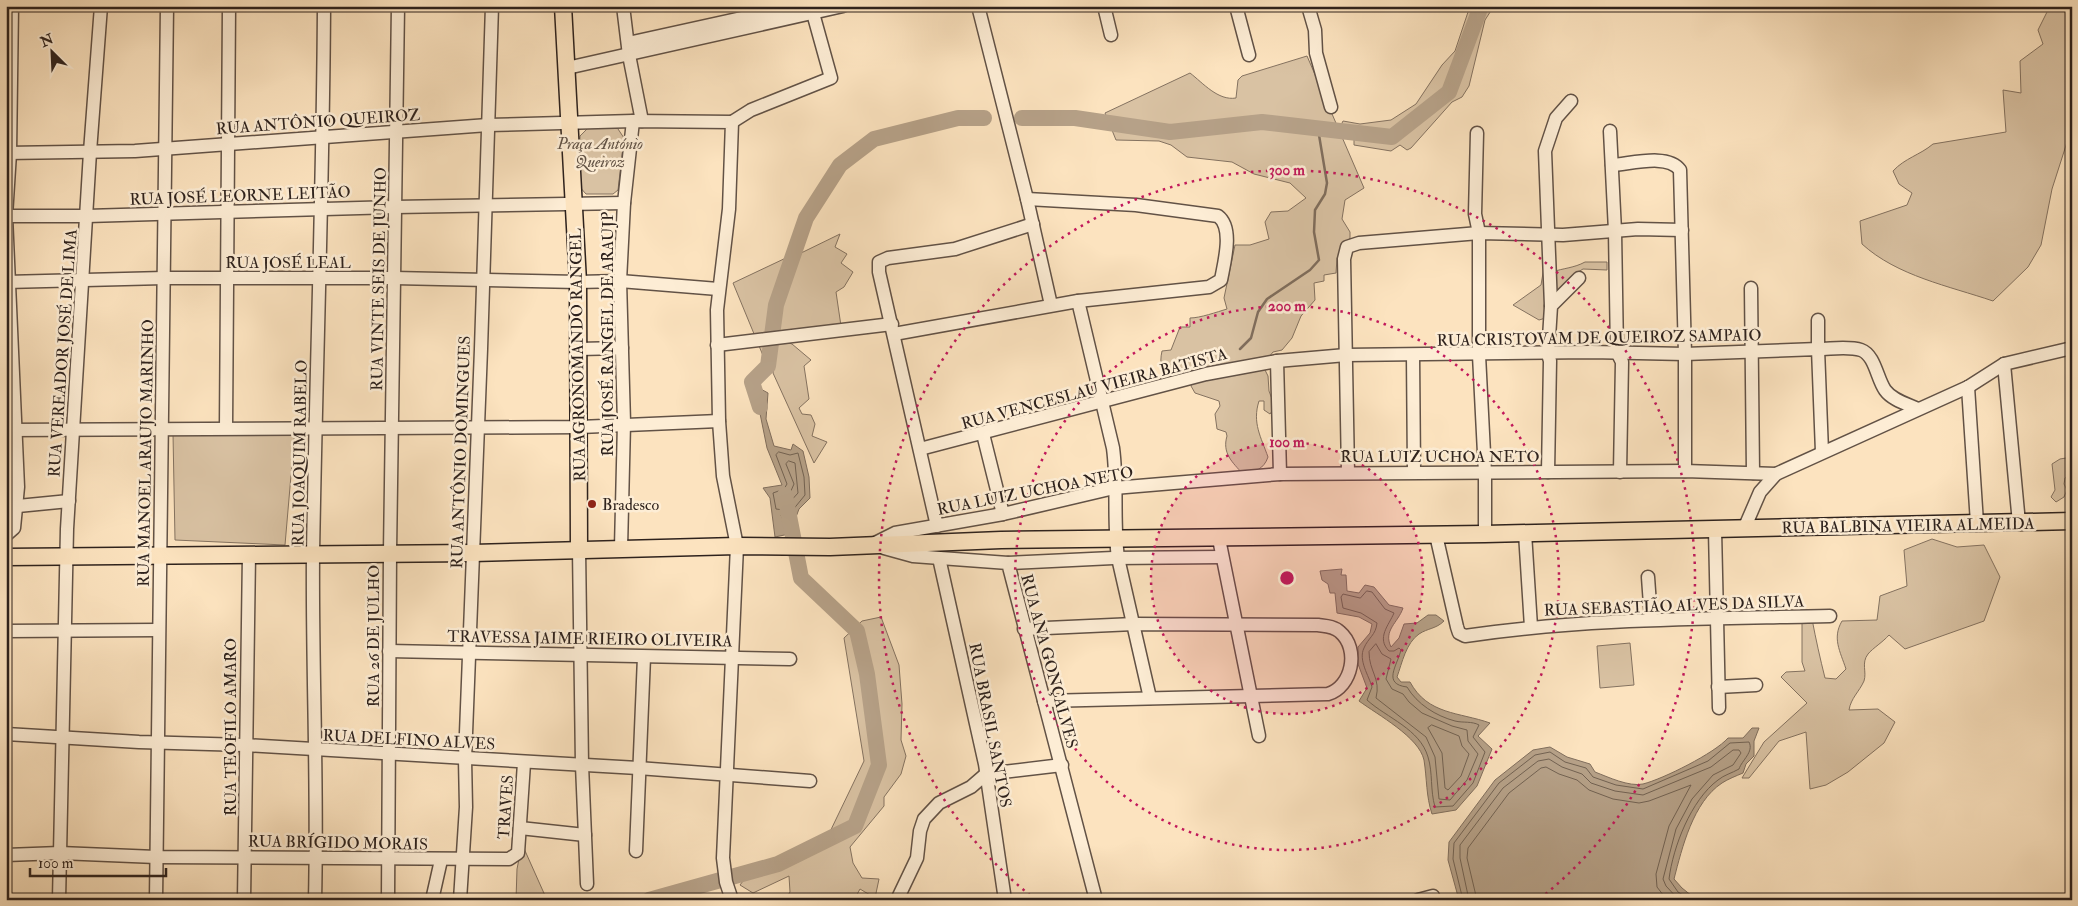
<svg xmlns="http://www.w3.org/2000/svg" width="2078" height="906" font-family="'IM FELL Double Pica',serif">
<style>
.green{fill:#d9c2a3;stroke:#847260}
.water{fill:#b6a188;stroke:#806e5d}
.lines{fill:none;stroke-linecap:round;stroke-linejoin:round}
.shore{stroke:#726252;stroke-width:1}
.stream{stroke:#806e5d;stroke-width:2.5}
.river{stroke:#b6a188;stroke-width:16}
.minor-casing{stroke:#625246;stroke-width:15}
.major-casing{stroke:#2e221d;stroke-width:19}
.minor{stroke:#fdedd5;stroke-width:12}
.major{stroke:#fce3bf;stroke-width:16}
.ring{fill:none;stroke:#c2185b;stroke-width:2.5;stroke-dasharray:2.5 5}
.poi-dot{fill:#8f2418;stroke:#fdedd5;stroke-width:2}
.labels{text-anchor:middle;stroke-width:5;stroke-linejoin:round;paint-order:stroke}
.street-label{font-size:16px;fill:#2e221d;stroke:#fdedd5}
.park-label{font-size:16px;font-style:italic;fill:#615245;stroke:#fdedd5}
.poi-label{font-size:16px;fill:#2e221d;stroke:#fdedd5;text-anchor:start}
.centre{fill:#c2185b;stroke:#fdedd5;stroke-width:2.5}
.ring-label{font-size:15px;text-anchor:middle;font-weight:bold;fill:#c2185b;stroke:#fdedd5;stroke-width:5;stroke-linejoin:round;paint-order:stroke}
</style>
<rect width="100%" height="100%" fill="#fce3bf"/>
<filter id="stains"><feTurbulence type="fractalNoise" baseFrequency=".004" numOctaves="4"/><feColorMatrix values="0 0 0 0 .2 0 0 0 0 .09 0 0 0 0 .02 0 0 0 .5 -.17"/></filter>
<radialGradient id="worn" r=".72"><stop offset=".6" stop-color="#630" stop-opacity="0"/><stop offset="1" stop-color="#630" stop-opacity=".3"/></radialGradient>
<g class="green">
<polygon points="1470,6 1494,6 1485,20 1469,86 1462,97 1452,102 1411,148 1407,150 1400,145 1391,151 1354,145 1354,138 1341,125 1343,121 1360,124 1391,120 1416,104 1442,65 1455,51"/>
<path d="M2050 6H2072V119L2069 136 2052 189 2041 245 2028 267 1993 301C1949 286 1897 276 1862 244L1860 221 1907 205 1912 193 1899 184 1893 171C1905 158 1920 155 1933 144L2006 132 2003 90 2021 93 2020 61 2043 44 2038 30Z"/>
<path d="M1307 56 1364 188 1345 200 1342 219 1350 232V238L1337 258 1336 273 1324 275V281L1314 283 1315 300 1301 316 1292 338 1282 350 1273 352 1269 357 1170 380C1162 370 1159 365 1162 351L1171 350 1180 327H1190V318C1200 318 1217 312 1227 309L1224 298 1235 245H1250L1269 239 1265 222 1271 212 1288 211 1306 198 1290 183 1254 174 1232 162 1187 157 1171 145 1159 141 1116 140 1105 113 1190 73C1203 83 1218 101 1236 98L1238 80 1242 76Z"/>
<polygon points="616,126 624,138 618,190 613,194 586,194 578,185 580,136 588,128"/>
<polygon points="840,234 835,247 847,254 841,263 853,272 844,287 836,292 841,326 776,331 780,306 799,254"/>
<polygon points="788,257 773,301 764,358 733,283"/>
<path d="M1585 262H1607V270L1583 269 1570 277 1549 299V317L1539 320 1513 305 1541 285 1544 267 1552 272C1564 268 1574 268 1585 262Z"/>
<polygon points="777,339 792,344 811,360 804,366 809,399 799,408 802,414 811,415 815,424 812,436 827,442 814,463 773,373"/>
<path d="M1263 366 1268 376 1269 391 1275 407 1270 414 1264 410V401H1259C1252 423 1261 437 1268 457 1264 469 1255 472 1243 474 1232 462 1222 453 1227 436L1226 432 1217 429 1215 414 1220 406 1219 401 1195 393 1191 386 1193 380Z"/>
<polygon points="295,429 285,545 175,540 173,434"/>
<polygon points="2072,457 2072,474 2065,478 2064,484 2067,490 2064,497 2056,502 2051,497 2055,490 2052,464 2060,459"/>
<path d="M1932 539 1957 547 1984 545 2000 577 1984 621 1905 649 1889 635C1883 642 1873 648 1868 654 1861 663 1867 672 1864 681 1859 692 1851 698 1849 710L1878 709 1895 722 1884 743 1848 772 1826 785 1810 789 1806 732 1779 741 1749 778H1742L1764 742 1807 703 1781 677 1786 672 1805 671 1802 662V621L1812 619C1816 640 1820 658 1825 678L1836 679 1846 669C1840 651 1832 638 1842 621L1877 620 1880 596 1907 586 1904 550Z"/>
<polygon points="881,617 899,665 902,704 901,740 906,756 901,774 884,797 884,806 850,847 853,863 862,878 879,879 875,898 860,889 854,900 785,900 790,892 789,876 753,893 740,885 754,866 826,840 864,761 844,638 862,621"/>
<polygon points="1630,643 1634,685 1600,688 1597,646"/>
<polygon points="522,844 547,900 516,900 517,869"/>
</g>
<g class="water">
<polygon points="765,364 759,388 768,393 766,419 774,446 791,450 793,444 803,451 809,477 810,498 799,509 796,517 781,515 789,534 775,537 770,498 763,488 782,485 767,448 753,379"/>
<path d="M1342 569 1341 575H1346L1347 591 1359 593 1365 585 1374 587 1389 605 1403 608C1398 623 1383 630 1391 647L1399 638 1404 624 1417 623 1428 615H1436L1444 621C1436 629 1428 628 1419 634 1406 643 1402 663 1397 677L1401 682H1410C1428 715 1459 712 1490 723L1478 736 1492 749 1477 786 1456 810 1432 814C1426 796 1427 779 1424 760 1419 737 1378 715 1359 701L1367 688 1358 664V647L1370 633 1372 624 1359 617 1337 613 1335 593H1330L1328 584 1322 580 1320 571Z"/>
<path d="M1752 728H1759L1754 741V756L1746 764 1743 773C1736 776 1728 779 1722 783 1693 802 1682 848 1674 879L1682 888 1697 900H1459L1448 860 1449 842 1495 780 1533 750 1550 747 1567 757 1590 764 1595 772C1608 777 1629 787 1643 784 1663 779 1715 753 1728 738H1743Z"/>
</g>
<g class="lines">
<g class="shore">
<polygon points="779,452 790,455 798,453 804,477 805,495 792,511 776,509 773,493 784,489 787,484 776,455"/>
<polygon points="789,461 795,463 798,493 788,504 782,503 781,499 790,493 794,484 786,464"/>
<path d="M1367 591 1372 592 1385 609 1394 613C1389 625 1376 638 1389 651H1394L1399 648 1401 650C1397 666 1382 684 1407 687 1417 704 1436 716 1455 721 1463 723 1472 721 1479 725L1473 737 1485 752 1473 783 1453 806 1435 807C1430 790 1433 773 1428 757 1420 729 1387 718 1367 700L1372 687C1369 676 1358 660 1364 648 1368 638 1376 635 1377 623L1361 613 1343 608 1341 597 1343 594 1360 598Z"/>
<path d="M1376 644 1382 654 1391 659 1386 679 1392 689 1403 694 1409 702 1422 713 1452 726 1467 730 1468 741 1478 754 1467 780 1450 800 1439 799 1435 757 1426 737 1376 698C1381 678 1369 672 1369 652Z"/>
<polygon points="1432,725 1459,736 1462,746 1469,754 1461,776 1448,790 1445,788 1442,753 1428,728"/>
<path d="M1463 900 1453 859 1454 843 1499 783 1535 755 1550 752 1565 762 1586 768 1593 777 1616 785 1643 789 1708 761 1730 743 1749 742C1754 752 1742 760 1739 769 1732 773 1724 775 1718 780 1691 800 1673 847 1669 879L1678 892 1691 900"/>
<polyline points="1469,900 1460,858 1460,845 1503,788 1538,761 1549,759 1562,767 1582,774 1591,783 1615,791 1643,795 1711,767 1733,750 1739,750 1741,753 1733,765 1713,775 1692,799 1676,829 1663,879 1666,886 1679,900"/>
<polyline points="1477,900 1467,858 1468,848 1509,793 1541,768 1546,767 1559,774 1577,780 1589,790 1613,799 1639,803 1649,801 1691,785 1669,826 1656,874 1657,887 1667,900"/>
</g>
<polyline class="stream" points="1240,349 1251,338 1258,312 1267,299 1310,270 1319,260 1314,232 1315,210 1325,194 1327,183 1318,129"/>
<g class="river">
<polyline points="1022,118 1075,118 1170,132 1262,122 1392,137 1449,92 1481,6"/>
<polyline points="760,407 752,382 768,366 776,305 806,218 840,165 874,139 958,118 984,118"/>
<polyline points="649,900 778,864 855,826 879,765 867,674 857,631 801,578 785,495"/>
</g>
<defs>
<g id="minor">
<polyline points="623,6 629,55 642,121"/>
<polyline points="978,6 1027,199 1051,305"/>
<polyline points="1104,6 1111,35"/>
<polyline points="1236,6 1249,55"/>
<polyline points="1308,6 1315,30 1316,53 1331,107"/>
<polyline points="628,43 797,6"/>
<polyline points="567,68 843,6"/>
<polyline points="732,122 751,110 831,78 811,6"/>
<polyline points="1610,131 1615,231 1617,352 1622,362 1620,472"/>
<polyline points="1477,133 1475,214 1479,233 1479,355 1485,473 1485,534"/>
<polyline points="6,153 135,151 488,125 633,121 732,122 729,209 717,310 719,421 723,476 737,546 723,858 726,882 732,900"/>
<path d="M1612 165C1630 164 1668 153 1680 170L1685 354V471"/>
<polyline points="6,216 87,216 395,207 624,203"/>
<polyline points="6,282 164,278 394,278 578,282 620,281 718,289"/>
<polyline points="1751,288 1753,473"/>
<path d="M1078 301 1113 448C1118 485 1113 521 1118 558L1150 698"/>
<polyline points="1551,306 1545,151 1556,118 1571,101"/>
<path d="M1818 320V349C1831 349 1849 346 1861 350 1875 355 1877 379 1885 390 1892 400 1907 404 1918 409"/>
<path d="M894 334 1078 301 1209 287 1221 280C1224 263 1234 228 1218 216L1136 205 1027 199"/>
<polyline points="717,345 892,324"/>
<polyline points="579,349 622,348"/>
<polyline points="1413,355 1414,472"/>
<polyline points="1277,361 1280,474"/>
<polyline points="2004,364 2019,523"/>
<polyline points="1968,387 1977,523"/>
<polyline points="226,428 229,6"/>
<polyline points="6,430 580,427 719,421"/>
<polyline points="983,434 1003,514"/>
<polyline points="920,449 1206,374 1277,361 1346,355 1591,352 1685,354 1818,349 1822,452"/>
<polyline points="1348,472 1344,259 1347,247 1359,243 1479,233 1563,235 1638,229 1682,230"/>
<polyline points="1548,472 1550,361 1548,354 1551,306 1579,278"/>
<polyline points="18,506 69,501"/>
<polyline points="937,526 879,272 879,262 888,258 955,249 1033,224"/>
<polyline points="1744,529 1760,492 1776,474 1968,387 2004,364 2072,348"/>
<polyline points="1715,530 1719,708"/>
<polyline points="1525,533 1531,627"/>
<polyline points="6,535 14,528 18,487 6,216 10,153 12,6"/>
<path d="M1436 535 1457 627 1459 633 1465 636C1586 618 1708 619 1830 616"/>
<polyline points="1219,539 1259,736"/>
<polyline points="875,543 895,533 1003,514 1114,488 1280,474 1685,471 1776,474"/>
<polyline points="621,548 624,423 620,281 624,203 633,121"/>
<polyline points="884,548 913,556 1008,563 1096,900"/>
<polyline points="579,549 582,765 587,884"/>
<polyline points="939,558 985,764 1005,900"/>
<polyline points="1008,563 1113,558 1222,557"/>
<polyline points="1648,577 1651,619"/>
<path d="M1024 629 1134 624 1318 625C1325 626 1334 626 1340 632 1360 649 1352 687 1328 694L1044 701"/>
<polyline points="6,631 158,630"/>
<polyline points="389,651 790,659"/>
<polyline points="1718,687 1756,685"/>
<polyline points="6,734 139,742 245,745 638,768 810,781"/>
<polyline points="520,828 585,835"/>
<polyline points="636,851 644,657"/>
<polyline points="6,855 60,853 156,857 509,859 518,853 524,763"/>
<polyline points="59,900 67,529 90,152 101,6"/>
<polyline points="156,900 167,6"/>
<polyline points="244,900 249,554"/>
<path d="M315 900C318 784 312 669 313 554 316 371 323 189 324 6"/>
<polyline points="388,900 390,552 398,6"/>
<polyline points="432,900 441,860"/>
<polyline points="460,900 466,807 465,759 481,349 492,6"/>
<polyline points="897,900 917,858 920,831 924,819 939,803 971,787 986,774 1062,765"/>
<polyline points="1418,900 1433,896"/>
</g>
<g id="major">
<polyline points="563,6 578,282 579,549"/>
<polyline points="6,557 473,553 737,546 830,547 1001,540 1485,534 2072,521"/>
</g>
</defs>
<use href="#minor" class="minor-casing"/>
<use href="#major" class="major-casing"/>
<use href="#minor" class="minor"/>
<use href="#major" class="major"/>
</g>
<circle cx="1287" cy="578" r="136" fill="#c2185b" fill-opacity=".12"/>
<g class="ring">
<circle cx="1287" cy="578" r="136"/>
<circle cx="1287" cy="578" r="272"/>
<path d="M1036 900A408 408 0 1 1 1538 900"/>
</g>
<circle class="poi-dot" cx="592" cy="504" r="5"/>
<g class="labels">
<g class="street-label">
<text transform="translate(318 121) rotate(-4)" y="6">RUA ANTÔNIO QUEIROZ</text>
<text transform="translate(240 195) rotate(-2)" y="6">RUA JOSÉ LEORNE LEITÃO</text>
<text x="288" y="268">RUA JOSÉ LEAL</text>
<text transform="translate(378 279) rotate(-89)" y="6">RUA VINTE SEIS DE JUNHO</text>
<text transform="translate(607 334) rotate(-90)" y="6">RUA JOSÉ RANGEL DE ARAUJP</text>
<text transform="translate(1599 337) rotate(-1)" y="6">RUA CRISTOVAM DE QUEIROZ SAMPAIO</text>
<text transform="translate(62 353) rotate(-86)" y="6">RUA VEREADOR JOSÉ DE LIMA</text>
<text transform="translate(577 355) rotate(-91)" y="6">RUA AGRONOMANDO RANGEL</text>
<text transform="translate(1094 388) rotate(-15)" y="6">RUA VENCESLAU VIEIRA BATISTA</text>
<text transform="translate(460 452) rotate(-88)" y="6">RUA ANTÔNIO DOMINGUES</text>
<text transform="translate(145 453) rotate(-89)" y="6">RUA MANOEL ARAUJO MARINHO</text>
<text transform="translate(299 453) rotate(-89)" y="6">RUA JOAQUIM RABELO</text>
<text x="1440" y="462">RUA LUIZ UCHOA NETO</text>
<text transform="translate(1035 490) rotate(-11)" y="6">RUA LUIZ UCHOA NETO</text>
<text transform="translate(1908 525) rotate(-1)" y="6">RUA BALBINA VIEIRA ALMEIDA</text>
<text transform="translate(1674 605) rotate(-2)" y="6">RUA SEBASTIÃO ALVES DA SILVA</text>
<text transform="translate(373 636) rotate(-90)" y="6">RUA 26 DE JULHO</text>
<text transform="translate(590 638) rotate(1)" y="6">TRAVESSA JAIME RIEIRO OLIVEIRA</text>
<text transform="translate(1050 661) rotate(75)" y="6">RUA ANA GONÇALVES</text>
<text transform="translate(991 725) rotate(79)" y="6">RUA BRASIL SANTOS</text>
<text transform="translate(230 727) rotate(-90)" y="6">RUA TEOFILO AMARO</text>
<text transform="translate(409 739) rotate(3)" y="6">RUA DELFINO ALVES</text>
<text transform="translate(505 807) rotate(-86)" y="6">TRAVES</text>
<text transform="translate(338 842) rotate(1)" y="6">RUA BRÍGIDO MORAIS</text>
</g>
<g class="park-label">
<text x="600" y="149">Praça António<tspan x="600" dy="18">Queiroz</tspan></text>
</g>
<g class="poi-label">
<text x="602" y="510">Bradesco</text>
</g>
</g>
<circle cx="1287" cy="578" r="8" class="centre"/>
<g class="ring-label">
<text x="1287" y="175">300 m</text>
<text x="1287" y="311">200 m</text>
<text x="1287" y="447">100 m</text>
</g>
<rect width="2078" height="906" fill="none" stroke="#fce3bf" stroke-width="25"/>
<rect x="8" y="8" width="2063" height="891" fill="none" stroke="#2e221d" stroke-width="2.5"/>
<rect x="12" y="12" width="2053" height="881" fill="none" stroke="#2e221d"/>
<g transform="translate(52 52) rotate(336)" stroke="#fdedd5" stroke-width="4" paint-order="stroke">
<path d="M0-4L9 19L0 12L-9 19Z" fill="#2e221d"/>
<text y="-8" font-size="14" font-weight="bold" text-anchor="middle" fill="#2e221d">N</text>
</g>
<path d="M30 868v8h136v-8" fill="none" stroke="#2e221d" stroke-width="2.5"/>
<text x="38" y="868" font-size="15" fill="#2e221d" stroke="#fdedd5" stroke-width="4" paint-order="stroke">100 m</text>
<rect width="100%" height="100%" filter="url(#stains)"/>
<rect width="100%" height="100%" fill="url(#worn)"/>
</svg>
